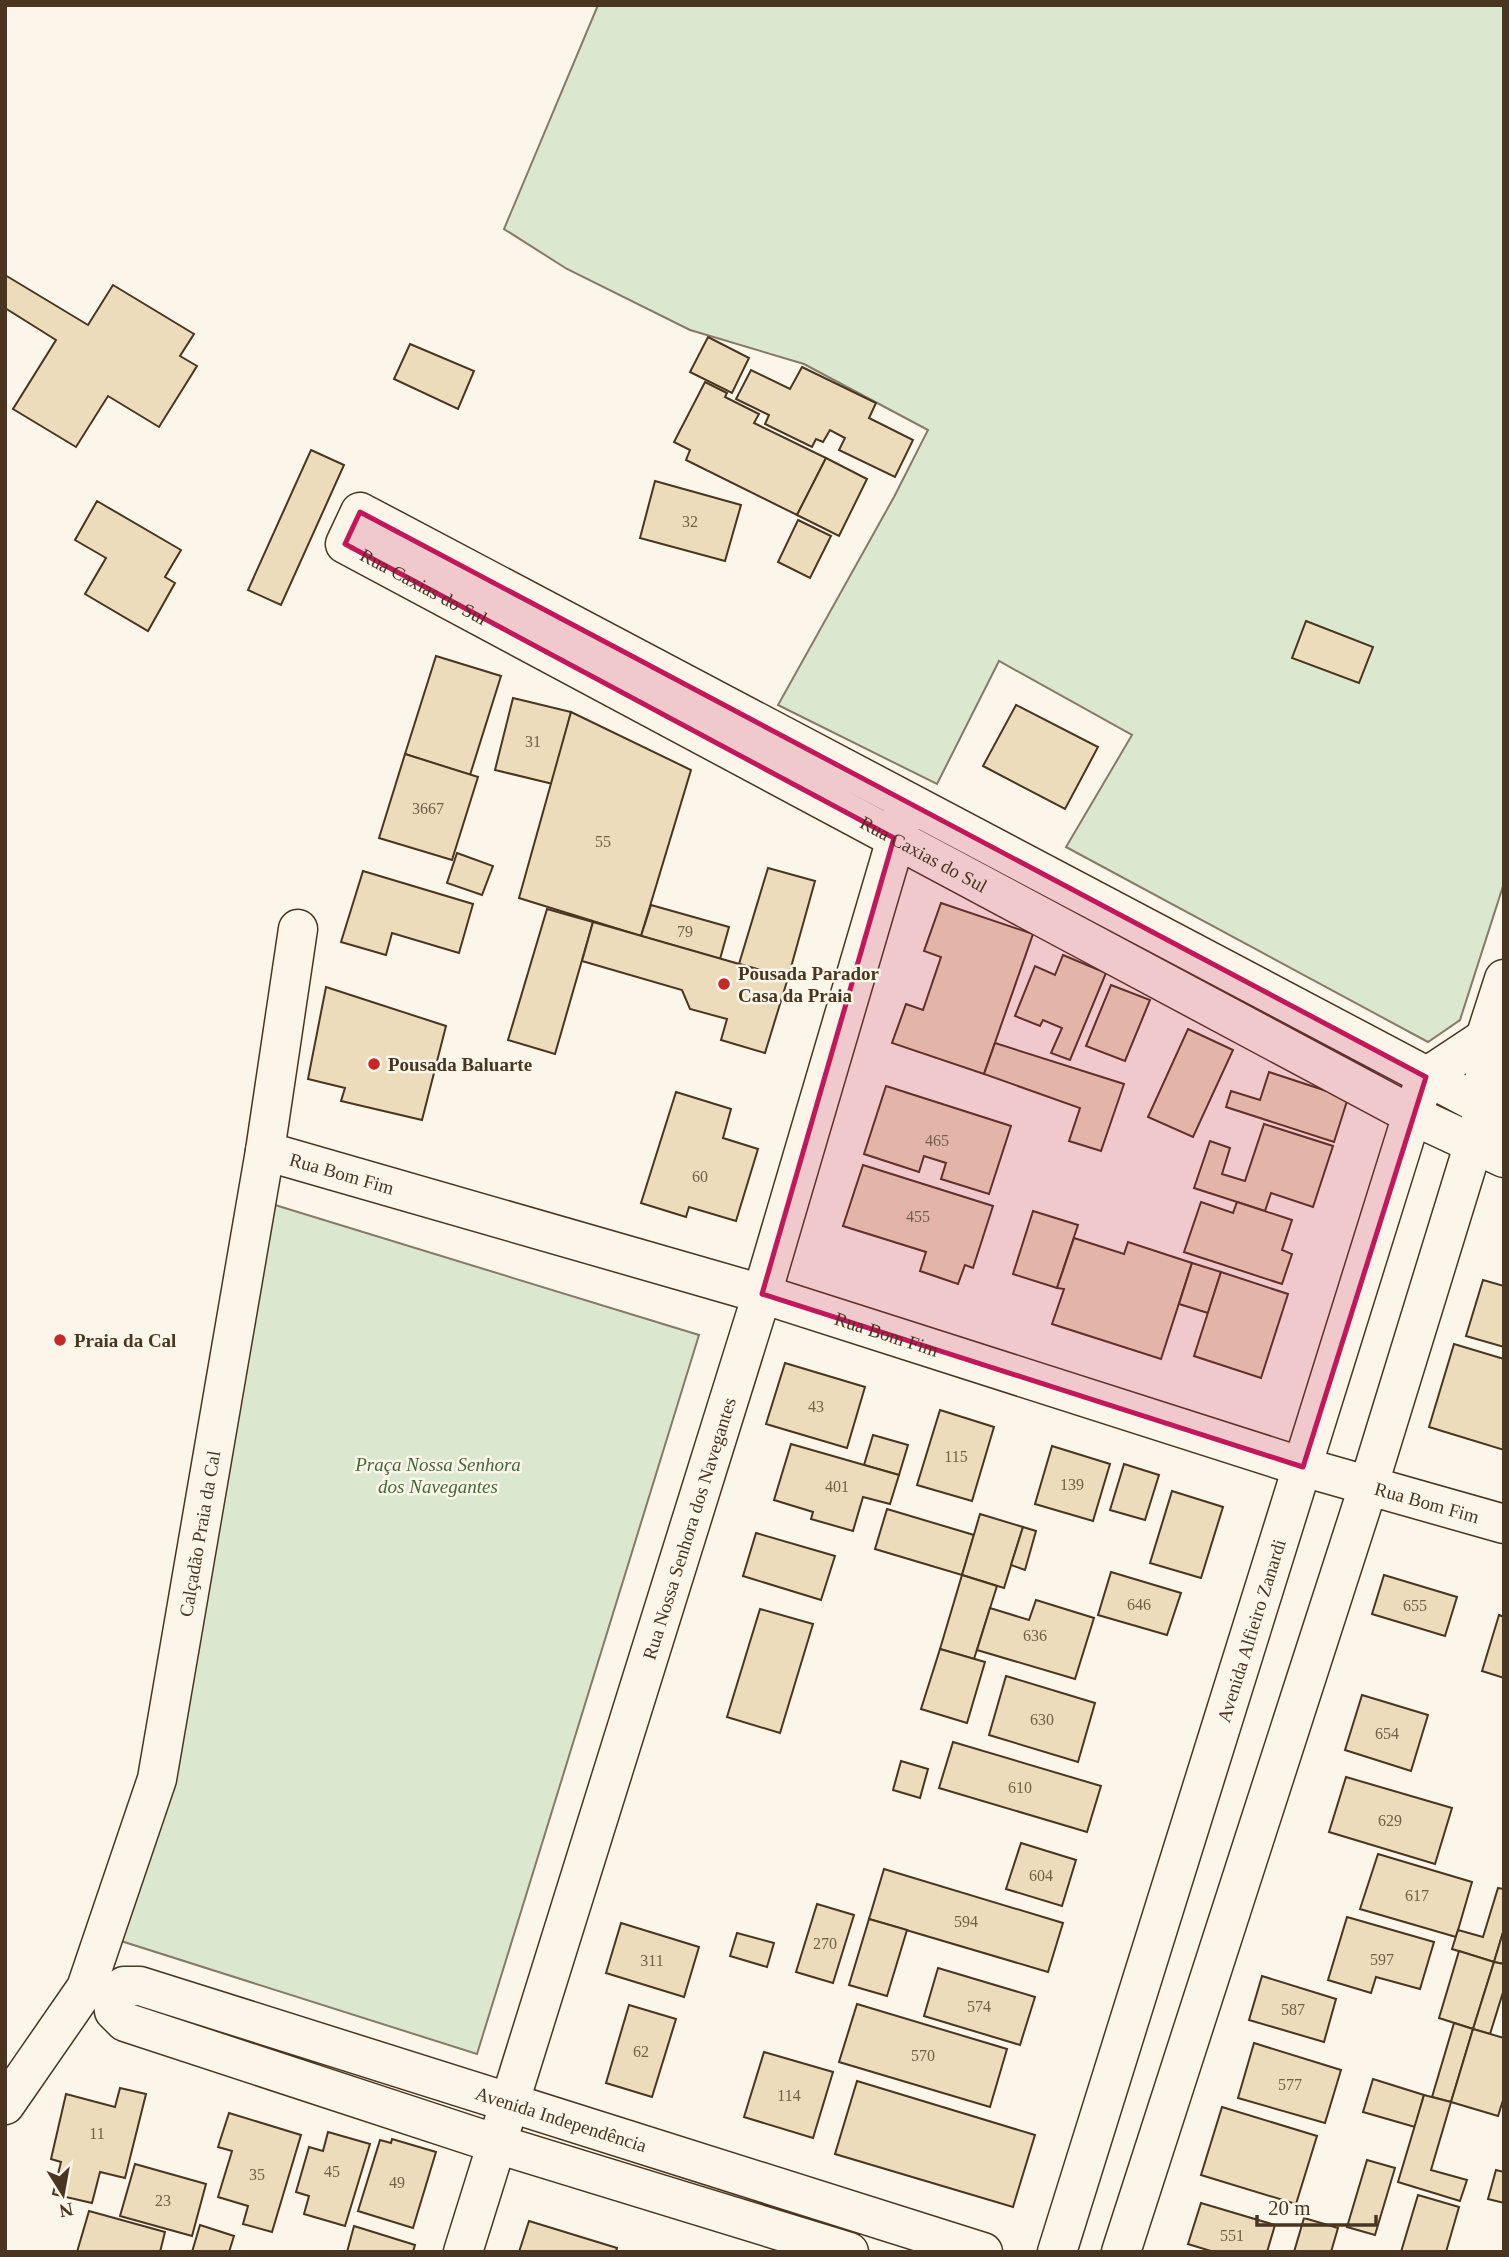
<svg xmlns="http://www.w3.org/2000/svg" width="1509" height="2257" font-family="'Times New Roman',serif">
<style>
.green{fill:#dce7d0;stroke:#887966;stroke-width:2}
.building{fill:#ecdcbc;stroke:#4a3520;stroke-width:2}
.lines{fill:none;stroke-linecap:round;stroke-linejoin:round}
.minor-casing{stroke:#4a3520;stroke-width:41}
.minor{stroke:#fbf6e9;stroke-width:38}
.marked{fill:#c2185b;fill-opacity:0.2;stroke:#c2185b;stroke-width:5;stroke-linejoin:round}
.poi-dot{fill:#c62828;stroke:#fbf6e9;stroke-width:2.5}
.labels{text-anchor:middle;stroke-width:5;stroke-linejoin:round;paint-order:stroke}
.number-label{font-size:16px;fill:#725f47}
.street-label{font-size:19px;fill:#4a3520;stroke:#fbf6e9}
.poi-label{font-size:19px;font-weight:bold;fill:#4a3520;stroke:#fbf6e9;text-anchor:start}
.park-label{font-size:19px;font-style:italic;fill:#436837;stroke:#fbf6e9}
</style>
<rect width="100%" height="100%" fill="#fbf6e9"/>
<g class="green">
<polygon points="598,5 1504,5 1504,883 1460,1020 1428,1042 1066,847 1132,735 999,661 937,784 778,705 894,497 928,430 804,364 690,330 567,269 504,229"/>
<polygon points="275,1205 699,1335 477,2054 121,1941 176,1766"/>
</g>
<g class="building">
<polygon points="5,275 88,325 113,285 194,334 180,356 197,366 159,427 108,396 76,447 13,409 56,340 5,308"/>
<polygon points="708,337 749,358 732,393 690,372"/>
<polygon points="410,344 474,371 458,409 394,379"/>
<polygon points="802,367 876,403 869,418 913,440 895,477 839,450 845,438 830,430 823,442 816,439 812,447 765,424 769,415 736,399 751,370 790,389"/>
<polygon points="705,382 727,393 725,397 759,414 754,423 826,458 797,515 686,460 690,450 674,442"/>
<polygon points="311,450 344,465 281,605 248,590"/>
<polygon points="826,458 867,479 839,536 797,515"/>
<polygon points="655,481 741,505 725,561 640,538"/>
<polygon points="97,501 181,550 165,577 175,583 148,631 85,594 106,558 75,540"/>
<polygon points="798,520 831,536 810,578 778,562"/>
<polygon points="1306,621 1373,647 1359,683 1292,658"/>
<polygon points="436,656 501,676 470,775 405,754"/>
<polygon points="513,698 571,712 553,784 495,770"/>
<polygon points="1016,705 1098,747 1065,809 983,766"/>
<polygon points="571,712 691,770 641,936 519,898"/>
<polygon points="405,754 478,777 452,860 379,838"/>
<polygon points="457,853 493,866 482,895 447,883"/>
<polygon points="768,868 815,881 788,978 739,964"/>
<polygon points="363,871 473,904 459,953 392,933 386,955 341,942"/>
<polygon points="941,903 1033,934 984,1074 892,1043 906,1004 923,1010 941,957 924,951"/>
<polygon points="651,905 729,927 720,959 641,936"/>
<polygon points="547,909 593,922 555,1054 508,1040"/>
<polygon points="593,922 788,978 765,1053 721,1040 727,1019 690,1009 682,990 582,961"/>
<polygon points="1063,955 1106,973 1070,1060 1051,1053 1062,1028 1043,1020 1040,1026 1015,1016 1035,966 1055,975"/>
<polygon points="1111,985 1150,1000 1125,1061 1086,1046"/>
<polygon points="326,987 446,1026 422,1120 341,1101 345,1088 308,1079"/>
<polygon points="1188,1029 1233,1050 1193,1137 1148,1117"/>
<polygon points="995,1043 1124,1084 1101,1151 1069,1141 1080,1108 984,1074"/>
<polygon points="1269,1072 1348,1098 1334,1142 1226,1107 1231,1091 1260,1100"/>
<polygon points="886,1086 1011,1126 989,1194 941,1179 946,1163 924,1156 919,1172 864,1154"/>
<polygon points="676,1092 731,1109 723,1138 758,1149 736,1221 689,1207 686,1217 641,1203"/>
<polygon points="1264,1124 1333,1146 1313,1207 1271,1193 1265,1211 1194,1188 1210,1141 1230,1148 1222,1174 1245,1181"/>
<polygon points="863,1165 993,1206 973,1268 965,1265 958,1284 920,1271 926,1252 843,1226"/>
<polygon points="1201,1202 1233,1213 1237,1202 1292,1220 1282,1250 1292,1254 1282,1284 1184,1252"/>
<polygon points="1033,1211 1078,1225 1057,1288 1013,1274"/>
<polygon points="1074,1238 1124,1254 1128,1242 1192,1263 1161,1359 1052,1324 1064,1289 1057,1288"/>
<polygon points="1192,1263 1221,1272 1208,1313 1179,1304"/>
<polygon points="1221,1272 1288,1294 1261,1378 1194,1356"/>
<polygon points="1483,1280 1504,1286 1504,1347 1466,1336"/>
<polygon points="1454,1344 1504,1359 1504,1450 1429,1427"/>
<polygon points="785,1363 865,1387 847,1448 766,1424"/>
<polygon points="940,1410 994,1427 972,1501 917,1485"/>
<polygon points="873,1435 908,1445 899,1475 864,1465"/>
<polygon points="791,1444 899,1475 890,1504 863,1497 853,1531 811,1519 813,1512 774,1500"/>
<polygon points="1052,1446 1110,1464 1093,1521 1035,1504"/>
<polygon points="1124,1464 1159,1475 1145,1520 1110,1510"/>
<polygon points="1172,1491 1223,1507 1201,1578 1150,1563"/>
<polygon points="887,1509 974,1535 962,1575 875,1549"/>
<polygon points="980,1514 1023,1527 1004,1588 962,1575"/>
<polygon points="1023,1527 1036,1531 1025,1570 1011,1565"/>
<polygon points="756,1533 835,1556 821,1600 743,1576"/>
<polygon points="1111,1572 1181,1593 1167,1635 1098,1615"/>
<polygon points="962,1575 997,1586 974,1659 940,1649"/>
<polygon points="1384,1575 1457,1597 1445,1636 1372,1614"/>
<polygon points="1036,1600 1094,1618 1075,1679 977,1650 990,1608 1029,1620"/>
<polygon points="760,1609 813,1624 780,1733 727,1717"/>
<polygon points="1499,1615 1504,1617 1504,1678 1482,1671"/>
<polygon points="940,1649 985,1662 967,1723 921,1709"/>
<polygon points="1006,1676 1095,1703 1078,1762 989,1735"/>
<polygon points="1362,1695 1428,1715 1411,1771 1345,1750"/>
<polygon points="953,1742 1101,1786 1087,1832 939,1788"/>
<polygon points="901,1761 928,1769 920,1798 893,1790"/>
<polygon points="1346,1777 1452,1808 1435,1864 1329,1832"/>
<polygon points="1021,1843 1076,1860 1062,1906 1006,1889"/>
<polygon points="1378,1854 1472,1882 1456,1937 1360,1909"/>
<polygon points="884,1869 1063,1923 1048,1972 869,1919"/>
<polygon points="1498,1888 1504,1889 1504,1929 1494,1962 1452,1949 1458,1930 1483,1937"/>
<polygon points="817,1904 854,1915 833,1983 796,1972"/>
<polygon points="1347,1917 1434,1942 1420,1989 1376,1977 1371,1993 1328,1980"/>
<polygon points="869,1919 907,1930 887,1996 849,1985"/>
<polygon points="621,1923 699,1947 684,1997 606,1973"/>
<polygon points="1504,1929 1504,1964 1494,1962"/>
<polygon points="737,1933 774,1943 767,1967 730,1956"/>
<polygon points="1459,1951 1494,1962 1473,2029 1439,2018"/>
<polygon points="1494,1962 1504,1964 1504,1989 1490,2034 1473,2029"/>
<polygon points="938,1968 1035,1997 1020,2045 924,2016"/>
<polygon points="1262,1976 1336,1999 1324,2042 1249,2020"/>
<polygon points="857,2004 1007,2049 990,2107 839,2062"/>
<polygon points="629,2005 676,2019 652,2097 606,2083"/>
<polygon points="1454,2023 1473,2029 1451,2102 1432,2097"/>
<polygon points="1473,2029 1504,2038 1504,2097 1498,2116 1451,2102"/>
<polygon points="1254,2043 1341,2070 1325,2123 1238,2098"/>
<polygon points="764,2052 833,2072 813,2138 744,2117"/>
<polygon points="1373,2079 1424,2095 1415,2127 1363,2112"/>
<polygon points="857,2081 1035,2135 1013,2207 835,2154"/>
<polygon points="120,2088 146,2094 125,2178 100,2172 92,2203 53,2194 61,2162 51,2159 66,2094 115,2107"/>
<polygon points="1424,2095 1451,2102 1431,2170 1467,2180 1460,2201 1398,2182"/>
<polygon points="1222,2107 1317,2136 1296,2204 1201,2175"/>
<polygon points="229,2113 301,2135 272,2232 243,2224 248,2206 218,2197 232,2151 218,2147"/>
<polygon points="328,2132 370,2144 345,2226 304,2214 309,2196 296,2192 309,2147 323,2151"/>
<polygon points="392,2139 436,2152 413,2228 358,2211 380,2140 391,2143"/>
<polygon points="1367,2160 1395,2168 1375,2235 1347,2227"/>
<polygon points="135,2164 206,2184 192,2236 120,2216"/>
<polygon points="1496,2170 1504,2172 1504,2203 1488,2199"/>
<polygon points="1418,2195 1459,2207 1446,2252 1401,2252"/>
<polygon points="1201,2203 1275,2225 1267,2252 1214,2252 1188,2244"/>
<polygon points="89,2211 165,2232 160,2252 77,2252"/>
<polygon points="1304,2218 1338,2228 1331,2252 1294,2252"/>
<polygon points="529,2221 617,2248 616,2252 519,2252"/>
<polygon points="200,2225 234,2236 229,2252 192,2252"/>
<polygon points="354,2226 415,2245 413,2252 347,2252"/>
</g>
<g class="lines">
<defs>
<g id="minor">
<path id="s1" d="M1504 1117 360 512 345 544 1412 1115 1504 1158"/>
<path id="s2" d="M265 1151 762 1294 1303 1467 1504 1524"/>
<path id="s3" d="M5 2105 86 1988 157 1779 265 1151 298 929"/>
<path id="s4" d="M463 2252 762 1294 903 815"/>
<path id="s5" d="M849 2252 497 2144 125 2022 114 2011 112 1995 124 1986H140L983 2252"/>
<path id="s6" d="M1057 2252 1412 1115 1426 1077 1485 1038"/>
<polyline points="1121,2252 1369,1484 1485,1107 1485,1038 1504,979"/>
</g>
</defs>
<use href="#minor" class="minor-casing"/>
<use href="#minor" class="minor"/>
</g>
<path class="marked" d="M360 512 1426 1077 1303 1467 762 1294 894 838 345 544Z"/>
<g class="poi-dot">
<circle cx="724" cy="984" r="7"/>
<circle cx="374" cy="1064" r="7"/>
<circle cx="60" cy="1340" r="7"/>
</g>
<g class="labels">
<g class="number-label">
<text x="690" y="527">32</text>
<text x="533" y="747">31</text>
<text x="428" y="814">3667</text>
<text x="603" y="847">55</text>
<text x="685" y="937">79</text>
<text x="937" y="1146">465</text>
<text x="700" y="1182">60</text>
<text x="918" y="1222">455</text>
<text x="816" y="1412">43</text>
<text x="956" y="1462">115</text>
<text x="1072" y="1490">139</text>
<text x="837" y="1492">401</text>
<text x="1139" y="1610">646</text>
<text x="1415" y="1611">655</text>
<text x="1035" y="1641">636</text>
<text x="1042" y="1725">630</text>
<text x="1387" y="1739">654</text>
<text x="1020" y="1793">610</text>
<text x="1390" y="1826">629</text>
<text x="1041" y="1881">604</text>
<text x="1417" y="1901">617</text>
<text x="966" y="1927">594</text>
<text x="825" y="1949">270</text>
<text x="1382" y="1965">597</text>
<text x="652" y="1966">311</text>
<text x="979" y="2012">574</text>
<text x="1293" y="2015">587</text>
<text x="641" y="2057">62</text>
<text x="923" y="2061">570</text>
<text x="1290" y="2090">577</text>
<text x="789" y="2101">114</text>
<text x="97" y="2139">11</text>
<text x="332" y="2177">45</text>
<text x="257" y="2180">35</text>
<text x="397" y="2188">49</text>
<text x="163" y="2206">23</text>
<text x="1232" y="2241">551</text>
</g>
<g class="street-label">
<text dy="7" stroke="none"><textPath href="#s1" startOffset="1419">Rua Caxias do Sul</textPath></text>
<text dy="7" stroke="none"><textPath href="#s1" startOffset="1986">Rua Caxias do Sul</textPath></text>
<text dy="7" stroke="none"><textPath href="#s2" startOffset="80">Rua Bom Fim</textPath></text>
<text dy="7" stroke="none"><textPath href="#s2" startOffset="648">Rua Bom Fim</textPath></text>
<text dy="7" stroke="none"><textPath href="#s2" startOffset="1214">Rua Bom Fim</textPath></text>
<text dy="7" stroke="none"><textPath href="#s4" startOffset="758">Rua Nossa Senhora dos Navegantes</textPath></text>
<text dy="7" stroke="none"><textPath href="#s3" startOffset="612">Calçadão Praia da Cal</textPath></text>
<text dy="7" stroke="none"><textPath href="#s6" startOffset="651">Avenida Alfieiro Zanardi</textPath></text>
<text dy="7" stroke="none"><textPath href="#s5" startOffset="1264">Avenida Independência</textPath></text>
</g>
<g class="poi-label">
<text x="738" y="980">Pousada Parador<tspan x="738" dy="22">Casa da Praia</tspan></text>
<text x="388" y="1071">Pousada Baluarte</text>
<text x="74" y="1347">Praia da Cal</text>
</g>
<g class="park-label">
<text x="438" y="1471">Praça Nossa Senhora<tspan x="438" dy="22">dos Navegantes</tspan></text>
</g>
</g>
<rect width="1509" height="2257" fill="none" stroke="#4a3520" stroke-width="14"/>
<g transform="translate(63 2194) rotate(169)" stroke="#fbf6e9" stroke-width="5" paint-order="stroke">
<path d="M0-5L12 26L0 18L-12 26Z" fill="#4a3520"/>
<text y="-10" font-size="19" font-weight="bold" text-anchor="middle" fill="#4a3520">N</text>
</g>
<path d="M1257 2215v10h119v-10" fill="none" stroke="#4a3520" stroke-width="3.5"/>
<text x="1268" y="2215" font-size="21" fill="#4a3520" stroke="#fbf6e9" stroke-width="5" paint-order="stroke">20 m</text>
</svg>
